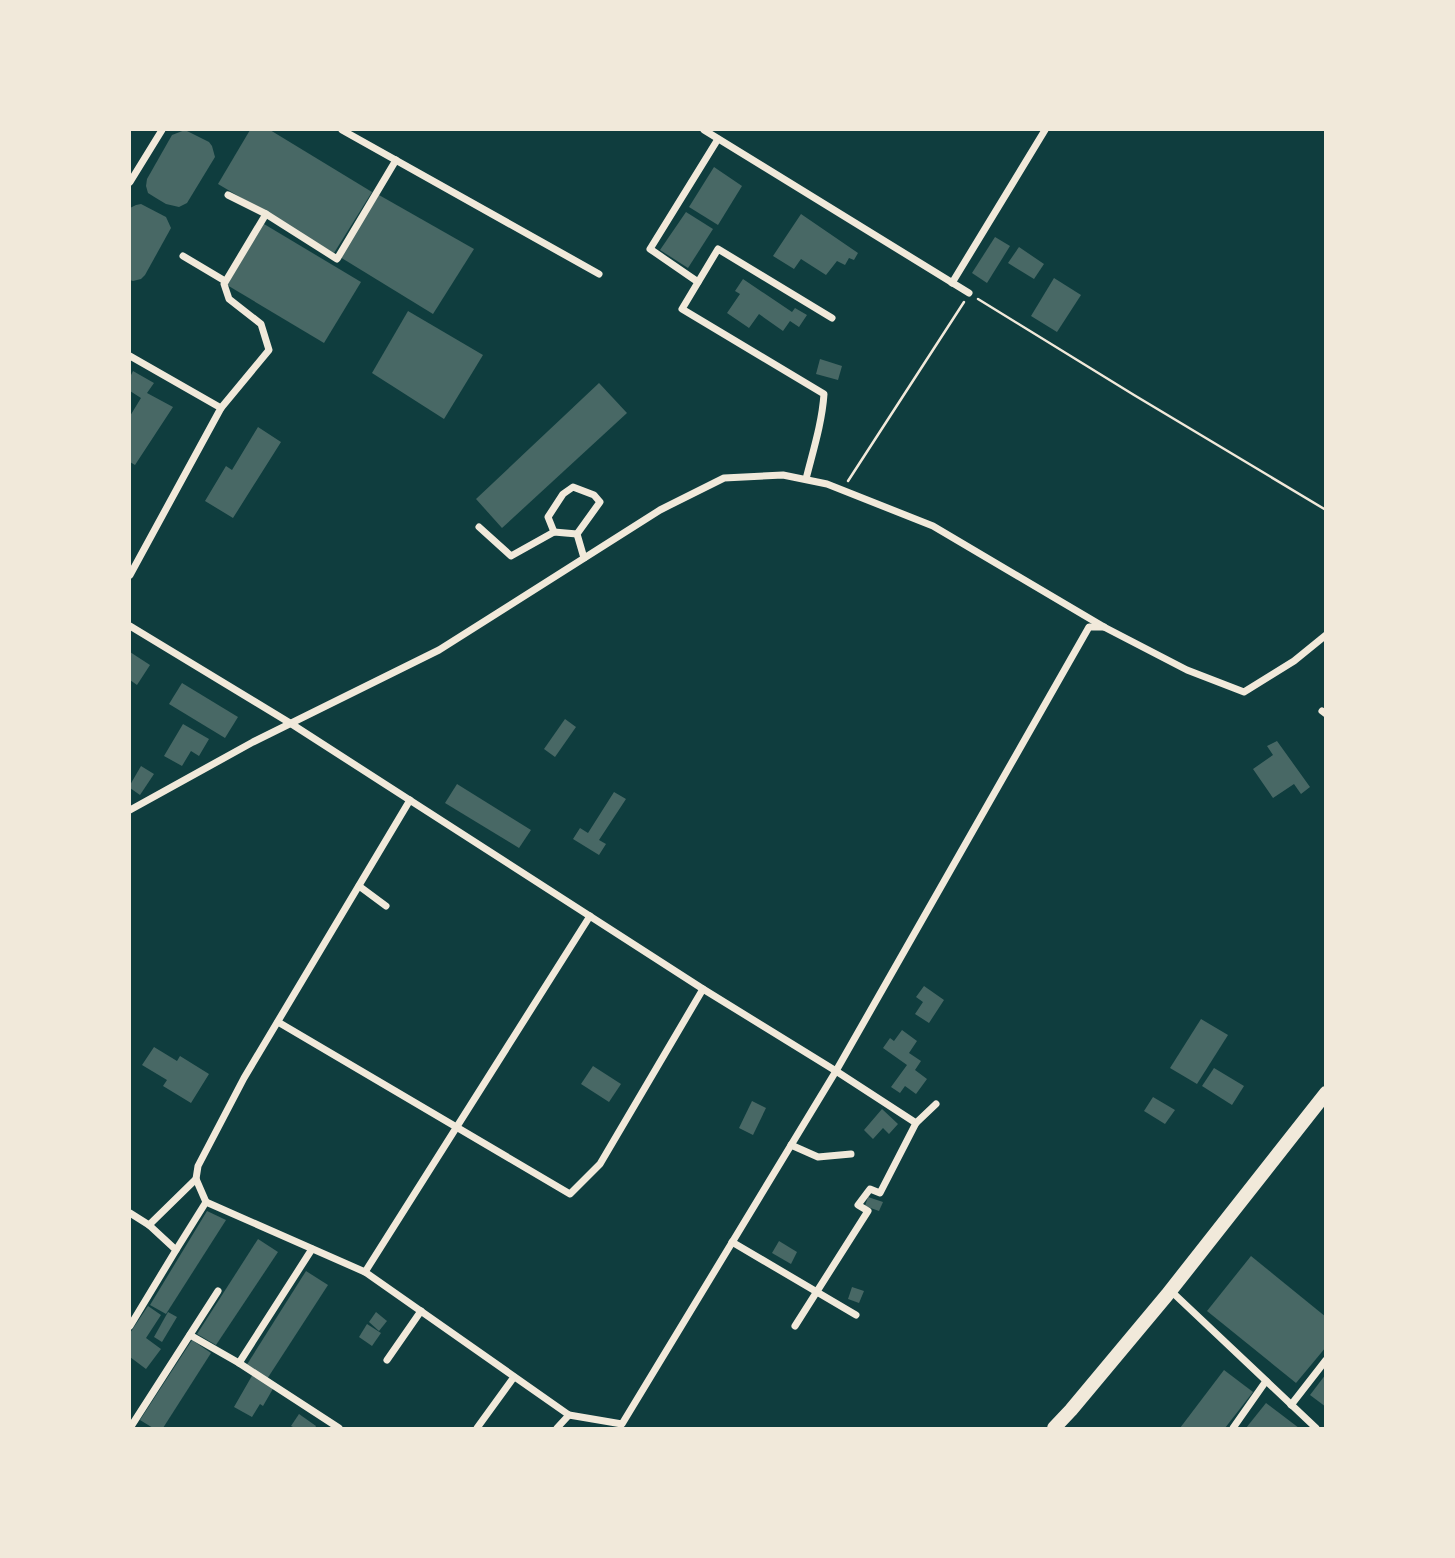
<svg xmlns="http://www.w3.org/2000/svg" width="1455" height="1558" font-family="'Nunito Sans',sans-serif">
<style>
.building{fill:#486865}
.lines{fill:none;stroke-linecap:round;stroke-linejoin:round}
.path{stroke:#f1e9da;stroke-width:2.5}
.minor{stroke:#f1e9da;stroke-width:7}
.primary{stroke:#f1e9da;stroke-width:14}
</style>
<rect width="100%" height="100%" fill="#0f3d3e"/>
<g class="building">
<polygon points="185,130 209,142 212,146 215,157 187,203 179,207 166,204 156,198 148,193 146,186 147,179 172,135"/>
<polygon points="250,130 270,130 372,192 334,253 218,184"/>
<polygon points="714,167 742,186 718,225 689,207"/>
<polygon points="379,195 474,249 433,314 340,257"/>
<polygon points="141,204 166,217 171,228 145,275 141,279 133,281 130,280 130,208 136,205"/>
<polygon points="686,212 713,229 688,268 660,250"/>
<polygon points="801,214 858,253 854,260 849,258 845,265 837,261 826,275 801,259 794,269 773,256"/>
<polygon points="264,224 361,282 324,343 227,285"/>
<polygon points="995,237 1010,246 987,283 972,273"/>
<polygon points="1019,247 1044,264 1034,279 1008,263"/>
<polygon points="1054,278 1081,295 1057,332 1031,316"/>
<polygon points="743,279 792,312 795,308 807,315 799,327 790,321 783,331 759,314 749,328 727,313 740,294 735,291"/>
<polygon points="408,311 483,355 444,419 372,373"/>
<polygon points="820,359 842,366 838,380 816,374"/>
<polygon points="133,371 154,383 147,393 173,407 135,465 130,462 130,416 141,398 130,391 130,377"/>
<polygon points="599,383 627,413 502,528 476,499"/>
<polygon points="258,427 281,442 233,518 205,501 226,466 232,470"/>
<polygon points="130,652 150,665 137,685 130,680"/>
<polygon points="182,683 238,717 225,738 169,704"/>
<polygon points="565,719 576,727 555,757 544,749"/>
<polygon points="183,724 209,739 199,756 191,751 182,766 164,756"/>
<polygon points="1277,741 1310,787 1301,794 1294,784 1273,798 1253,769 1273,755 1267,746"/>
<polygon points="141,766 154,774 140,795 130,788 130,785"/>
<polygon points="457,784 531,830 519,848 445,803"/>
<polygon points="614,792 626,799 599,840 606,844 599,855 573,839 580,828 588,833"/>
<polygon points="924,986 944,1000 929,1023 915,1014 923,1002 916,997"/>
<polygon points="1201,1019 1228,1035 1197,1084 1170,1068"/>
<polygon points="902,1030 917,1041 909,1053 921,1061 915,1070 927,1079 916,1094 905,1086 900,1093 891,1087 907,1065 883,1048 890,1038 894,1041"/>
<polygon points="154,1047 177,1061 180,1056 209,1074 191,1103 163,1086 167,1080 142,1065"/>
<polygon points="593,1066 621,1084 609,1102 581,1084"/>
<polygon points="1214,1068 1244,1086 1232,1105 1202,1086"/>
<polygon points="1153,1097 1175,1110 1165,1124 1144,1111"/>
<polygon points="752,1101 766,1108 753,1135 739,1128"/>
<polygon points="882,1109 898,1124 889,1134 883,1128 873,1139 864,1130"/>
<polygon points="868,1197 883,1202 879,1211 865,1206"/>
<polygon points="207,1211 226,1220 166,1314 150,1305"/>
<polygon points="258,1239 278,1252 216,1345 197,1334"/>
<polygon points="779,1241 797,1252 791,1264 772,1253"/>
<polygon points="1251,1256 1326,1317 1326,1347 1296,1383 1207,1311"/>
<polygon points="306,1271 328,1285 267,1379 246,1366"/>
<polygon points="852,1287 864,1291 859,1303 848,1299"/>
<polygon points="148,1306 161,1315 146,1338 161,1349 146,1369 130,1357 130,1333"/>
<polygon points="168,1312 177,1317 162,1342 154,1337"/>
<polygon points="376,1312 387,1321 379,1331 369,1322"/>
<polygon points="367,1324 381,1333 372,1346 359,1337"/>
<polygon points="192,1340 211,1353 163,1428 153,1428 140,1420"/>
<polygon points="1224,1370 1253,1392 1225,1428 1180,1428"/>
<polygon points="253,1374 274,1387 263,1406 260,1404 252,1417 234,1407"/>
<polygon points="1326,1374 1326,1407 1310,1395"/>
<polygon points="1266,1403 1299,1428 1246,1428"/>
<polygon points="299,1414 316,1426 315,1428 295,1428 291,1426"/>
</g>
<g class="lines">
<g class="path">
<polyline points="978,299 1134,395 1326,510"/>
<polyline points="848,481 964,302"/>
</g>
<g class="minor">
<polyline points="342,130 599,274"/>
<polyline points="704,130 969,293"/>
<polyline points="130,182 162,130"/>
<polyline points="228,195 266,214 337,259 396,160"/>
<polyline points="183,256 225,281"/>
<polyline points="698,282 650,249 718,139"/>
<polyline points="952,283 1045,130"/>
<polyline points="130,356 221,408 130,575"/>
<polyline points="221,408 269,350 261,324 229,299 224,284 266,214"/>
<path d="M806 479C813 451 822 423 824 394L682 309 718 249 832 318"/>
<polyline points="479,527 511,556 554,532 577,534"/>
<polyline points="554,532 548,517 563,494 573,487 594,495 600,502 577,534 584,558"/>
<polyline points="130,626 290,723 703,989 836,1071 916,1123"/>
<polyline points="1322,711 1326,714"/>
<polyline points="130,810 253,742 439,650 660,510 724,478 783,475 827,484 933,526 1104,627 1187,670 1244,692 1294,661 1326,635"/>
<polyline points="359,886 386,906"/>
<polyline points="278,1022 570,1194 600,1164 703,989"/>
<polyline points="791,1145 818,1157 851,1154"/>
<polyline points="206,1202 196,1179 198,1166 244,1078 410,800"/>
<polyline points="130,1213 149,1225 176,1250 130,1326"/>
<polyline points="149,1225 196,1179"/>
<polyline points="732,1242 856,1315"/>
<polyline points="176,1250 206,1202 365,1272 569,1415 622,1424 836,1071 1089,627 1104,627"/>
<polyline points="365,1272 590,916"/>
<polyline points="1171,1291 1316,1428"/>
<polyline points="795,1326 868,1211 858,1205 870,1189 880,1193 916,1123 936,1104"/>
<polyline points="190,1335 239,1363 339,1428"/>
<polyline points="387,1360 421,1311"/>
<polyline points="239,1363 312,1249"/>
<polyline points="1291,1405 1326,1360"/>
<polyline points="130,1428 218,1291"/>
<polyline points="477,1428 514,1377"/>
<polyline points="557,1428 569,1415"/>
<polyline points="1233,1428 1266,1381"/>
</g>
<polyline class="primary" points="1054,1428 1071,1410 1167,1295 1326,1093"/>
</g>
<rect width="1455" height="1558" fill="none" stroke="#f1e9da" stroke-width="262"/>
</svg>
